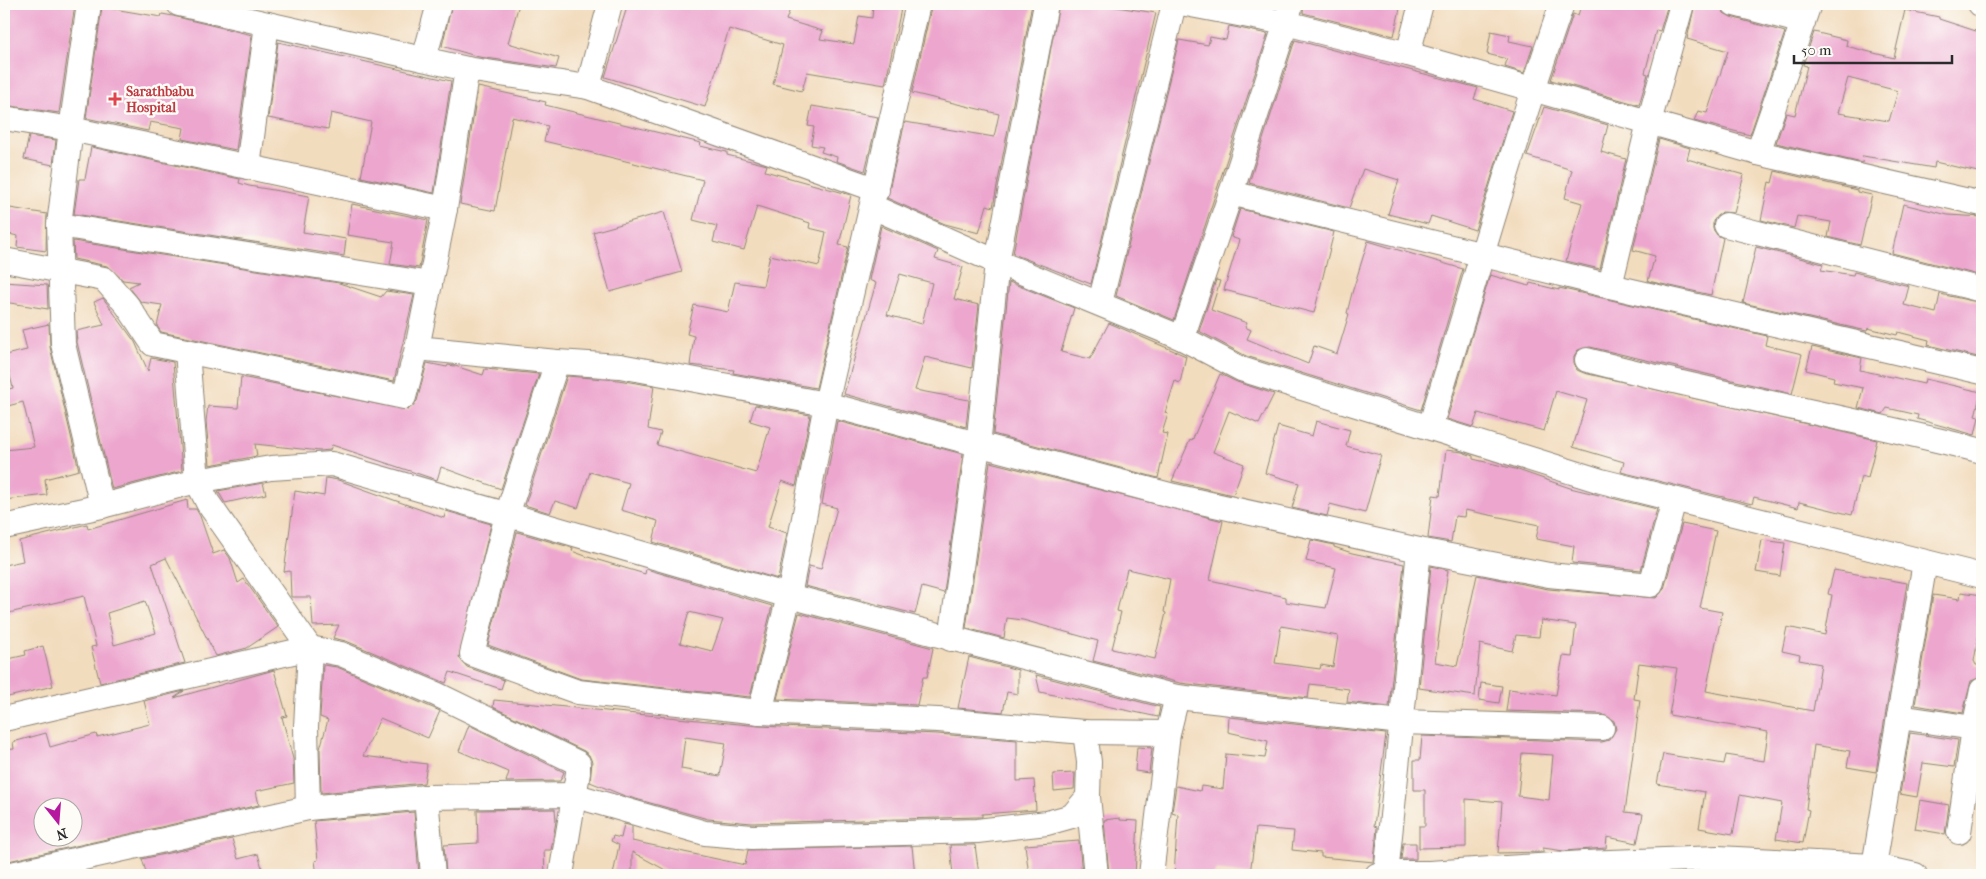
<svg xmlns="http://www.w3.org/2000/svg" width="1986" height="879" font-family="'IM FELL French Canon',serif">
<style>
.building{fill:#eda7cf;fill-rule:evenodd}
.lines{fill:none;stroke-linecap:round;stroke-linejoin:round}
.minor-casing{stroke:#8e8474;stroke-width:26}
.minor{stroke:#fff;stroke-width:24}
.health-dot{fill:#e0444e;stroke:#fdfcf7;stroke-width:2}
.labels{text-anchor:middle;stroke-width:5;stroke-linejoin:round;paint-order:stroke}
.health-label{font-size:14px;font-weight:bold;fill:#be3a42;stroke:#fdfcf7;text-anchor:start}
</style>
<rect width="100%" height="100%" fill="#fdfcf7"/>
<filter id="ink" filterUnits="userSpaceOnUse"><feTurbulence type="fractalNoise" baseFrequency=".02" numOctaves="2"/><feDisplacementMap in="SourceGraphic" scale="10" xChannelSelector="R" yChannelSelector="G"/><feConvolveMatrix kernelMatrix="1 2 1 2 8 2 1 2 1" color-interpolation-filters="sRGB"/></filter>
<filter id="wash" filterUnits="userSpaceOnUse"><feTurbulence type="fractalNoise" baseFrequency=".0096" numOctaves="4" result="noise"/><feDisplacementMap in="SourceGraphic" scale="20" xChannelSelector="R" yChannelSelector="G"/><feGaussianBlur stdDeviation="1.12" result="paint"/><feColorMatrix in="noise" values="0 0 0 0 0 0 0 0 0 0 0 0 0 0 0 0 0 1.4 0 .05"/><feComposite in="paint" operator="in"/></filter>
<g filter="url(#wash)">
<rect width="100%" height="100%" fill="#f2dcbe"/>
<g id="blocks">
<g class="building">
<polygon points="4,4 75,4 59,113 4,105"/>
<polygon points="452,4 519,4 508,43 559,58 556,68 479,57 442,46"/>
<polygon points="628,4 792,4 786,20 823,31 820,39 854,44 859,16 872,18 873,4 902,4 885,85 807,72 802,91 773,84 783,45 729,29 705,107 605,77"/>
<polygon points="932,4 1032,4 993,207 987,205 979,233 945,224 887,198 905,122 994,137 999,114 912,93"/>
<polygon points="1059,4 1097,4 1156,13 1091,284 1013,254"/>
<polygon points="1304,4 1401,4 1394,36 1303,13"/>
<polygon points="1581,4 1668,4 1660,31 1656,30 1645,73 1648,74 1639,105 1551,80 1573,14 1578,16"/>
<polygon points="1695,4 1721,8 1724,13 1731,17 1785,32 1750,135 1694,121 1698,111 1707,113 1728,51 1687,39"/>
<polygon points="102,7 161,17 162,14 173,16 252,35 236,150 182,139 184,128 150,122 148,131 86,118"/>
<path d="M1905 10 1939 17V19L1982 33V173L1935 162 1934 168 1863 156 1862 163 1776 143 1786 113 1795 115 1807 66 1803 65 1814 32 1847 40 1846 46 1894 58ZM1848 78 1898 91 1889 121 1838 113Z"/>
<polygon points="1229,26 1268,34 1174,320 1116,296 1179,40 1208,45 1210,37 1226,40"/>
<polygon points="1491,31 1510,35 1509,41 1533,46 1524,73 1505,67 1507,59 1487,54"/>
<polygon points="1295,40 1478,88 1474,99 1512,111 1475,230 1431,216 1428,224 1388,214 1399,180 1363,169 1349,208 1249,183"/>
<polygon points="278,42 451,81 434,193 361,177 371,122 331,113 328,129 268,118"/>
<polygon points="478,87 546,102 545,105 701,143 700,146 727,152 727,155 767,165 765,171 851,195 839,245 848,247 816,388 733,373 734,370 690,365 694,336 687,334 694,305 728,312 735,282 763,286 770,255 819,266 826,232 809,228 810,223 757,206 744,250 713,242 717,226 693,220 703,180 544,141 548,126 512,117 495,211 460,204"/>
<polygon points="812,106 878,117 865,171 836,161 837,157 821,152 823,147 811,145 814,127 808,126"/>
<polygon points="1544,107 1608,125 1601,152 1626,159 1600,269 1566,261 1582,203 1565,198 1572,170 1527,156"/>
<polygon points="29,136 56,140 53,165 24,159"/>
<polygon points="1659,139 1690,148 1687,159 1744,175 1734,213 1722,212 1713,221 1713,229 1717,235 1723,238 1711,295 1648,281 1655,256 1633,250"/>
<polygon points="91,147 240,179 239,183 249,186 309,196 303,232 346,239 344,256 74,214 79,179 85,179"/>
<polygon points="1775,171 1857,190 1857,192 1872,195 1860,245 1828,237 1831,222 1797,216 1794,228 1761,220 1769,182 1772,183"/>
<polygon points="352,204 428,220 419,268 390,264 394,242 347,235"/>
<polygon points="1903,204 1948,215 1982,217 1982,276 1892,253"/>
<polygon points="4,207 47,214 46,251 17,247 18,236 4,233"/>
<polygon points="1240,209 1334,232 1314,313 1224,290 1239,240 1231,237"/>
<polygon points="664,212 682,272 610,292 593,232"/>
<path d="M881 226 938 251 935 259 963 267 954 299 979 305 972 368 925 357 915 390 969 400 966 427 844 394 876 283 869 280ZM900 274 932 283 922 324 887 315Z"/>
<polygon points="73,241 339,283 381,297 386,291 414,295 394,381 161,332 157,326 162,305 141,302 129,287 139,282 123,280 107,266 74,259"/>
<polygon points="1368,241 1463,269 1421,410 1246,356 1199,331 1216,280 1220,281 1211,310 1247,323 1245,327 1251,330 1247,339 1308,364 1314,346 1337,354 1349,314 1347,313 1352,293"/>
<polygon points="1756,247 1823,264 1821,270 1853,275 1854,272 1909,286 1904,305 1936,313 1940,294 1982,303 1982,358 1928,345 1929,340 1898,332 1897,335 1868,328 1867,331 1743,303"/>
<polygon points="1490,275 1529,286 1530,283 1559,290 1559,288 1767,336 1765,345 1802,354 1792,394 1590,347 1578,350 1574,356 1574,363 1577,370 1584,373 1877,440 1868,478 1861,476 1852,515 1799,502 1798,508 1754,497 1752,504 1621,472 1624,462 1573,447 1587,400 1556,391 1544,431 1478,413 1473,427 1447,419"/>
<polygon points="4,282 47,285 48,309 4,302"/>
<polygon points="1009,282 1074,308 1061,352 1090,359 1109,323 1186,356 1180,383 1175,381 1165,413 1168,414 1162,433 1168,434 1158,478 993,434"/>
<polygon points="103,298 135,342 148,371 151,358 173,362 182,471 112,489 77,342 76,331 104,325 94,302"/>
<polygon points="49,324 50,347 79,470 45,479 47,495 4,500 4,450 34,447 23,402 4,407 4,390 13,388 5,355 27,350 22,330"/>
<polygon points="1812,347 1862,358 1860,370 1924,384 1925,379 1981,392 1975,416 1979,417 1975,435 1917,419 1918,415 1887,408 1883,414 1858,408 1863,388 1833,382 1834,377 1806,370"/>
<polygon points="427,363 447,367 448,365 455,366 483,375 485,369 539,374 501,489 441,467 437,480 332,445 330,450 320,451 255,444 257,456 210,465 206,421 208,406 238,408 241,377 408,410 417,401"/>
<polygon points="1220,374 1237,382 1274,394 1259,424 1229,411 1213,452 1244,464 1233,495 1172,481 1190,440 1192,441"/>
<polygon points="567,376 618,380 654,386 648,429 661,432 657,445 756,473 770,427 750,421 755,405 810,415 796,486 782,481 768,527 787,533 778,579 653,542 658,521 621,510 629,483 590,472 578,508 555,501 550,513 525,505"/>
<polygon points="837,421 963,454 944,593 922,587 915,614 805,586 809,566 821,569 837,508 822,504"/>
<polygon points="1316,421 1350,430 1346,446 1381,455 1365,513 1330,504 1327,516 1292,508 1299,483 1265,473 1278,426 1312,436"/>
<polygon points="1446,450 1462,452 1473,456 1473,459 1515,469 1570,488 1657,509 1641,570 1572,563 1574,546 1536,539 1539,525 1465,510 1464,517 1455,516 1451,542 1428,538 1433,495 1440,496"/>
<path d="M990 462 1223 521 1210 580 1286 597V602L1326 608 1336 568 1306 561 1311 540 1334 545V547L1352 553 1404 564 1389 707 1347 702 1349 689 1310 684 1308 698 1180 683 1093 661 1098 641 1023 620 1007 618 1004 638 966 628ZM1127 569 1170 579 1164 612 1166 613 1155 659 1112 649 1121 612 1117 611ZM1281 626 1338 636 1333 667 1321 665 1320 669 1275 663Z"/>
<polygon points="326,478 338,480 444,518 446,511 491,524 459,657 467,667 504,680 501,689 450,672 446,683 346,641 333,638 339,625 313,626 311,597 291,597 290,571 284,572 295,491 324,496"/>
<polygon points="263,483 266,494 225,503 218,491"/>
<path d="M187 500 188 509H196L200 516 213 554 224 550 230 558 238 583 244 579 278 627 247 648 216 656 166 558 152 564 185 663 100 683 91 647 96 646 84 596 4 614V565L23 561 19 541 87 524 88 529ZM145 601 156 633 114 645 107 613Z"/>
<path d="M1682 524 1716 531 1700 608 1722 612 1706 691 1813 711 1821 664 1799 660 1800 655 1782 651 1787 627 1825 635 1832 595 1828 594 1834 570 1907 583 1876 772 1847 767 1850 751 1814 745 1806 809 1809 810 1803 843 1776 839 1782 803 1740 795 1733 834 1699 828 1705 792 1657 784 1663 754 1724 764 1726 755 1764 761 1768 732 1669 715 1677 668 1639 663 1634 699 1640 700 1625 812 1643 814 1637 843 1607 837 1606 848 1564 851 1543 848V852L1498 853 1502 802 1466 799V847L1419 848V826H1425V790H1414V760H1420L1422 736 1602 742 1609 740 1616 729 1614 721 1602 714 1506 711 1509 689 1556 695 1563 656 1572 657 1576 625 1541 620 1539 637 1516 635 1512 651 1480 644 1475 696 1419 688 1431 566 1448 570 1435 662 1457 666 1477 575 1548 589 1656 598 1664 589ZM1522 753 1553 755 1549 800 1518 796Z"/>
<path d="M517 532 573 548 572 551 588 557 645 574 646 569 772 606 750 697 581 679 488 645ZM689 612 723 620 712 651 680 643Z"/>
<polygon points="1762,540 1785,543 1780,576 1756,572"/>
<polygon points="1961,592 1982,595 1982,616 1974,661 1976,665 1982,665 1982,677 1971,681 1963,713 1915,705 1933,595 1960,599"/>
<polygon points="799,613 933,648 927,677 923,677 917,705 777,699"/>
<polygon points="43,646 53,686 4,698 4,660 26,655 25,651"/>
<polygon points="969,657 1018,670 1018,694 1007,692 1003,712 958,708"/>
<polygon points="323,665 337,667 440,711 428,738 380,718 363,756 427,764 424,783 321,793 320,749 328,720 320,717"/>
<path d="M274 670 287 716 282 717 293 759 294 783 256 791 259 805 4 862V750L14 749 13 742 46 733 50 747 96 734 97 737 150 724 144 701 184 691 174 698ZM42 806H72V836H42Z"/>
<polygon points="1036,675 1160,707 1158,717 1040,692"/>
<polygon points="1481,683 1502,686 1499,703 1479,700"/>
<path d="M494 700 759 726 937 734 1017 740V781L1034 780 1036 810 982 814V817H976L752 823 708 819 625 796 590 782 592 762 589 755 584 751 493 707ZM685 737 726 743 720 776 681 769Z"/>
<polygon points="1229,717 1386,734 1374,826 1377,827 1374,862 1321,857 1321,853 1292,850 1294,831 1256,828 1250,874 1215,870 1214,875 1174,875 1178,814 1172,812 1176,786 1200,791 1201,786 1223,789 1226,754 1265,758 1268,741 1228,732"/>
<polygon points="469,725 564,772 560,781 506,782 509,772 459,751"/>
<polygon points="1910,733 1958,740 1954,767 1923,763 1917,797 1900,794"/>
<polygon points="1137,747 1152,748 1149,773 1135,771"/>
<polygon points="1075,773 1074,789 1054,791 1053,774"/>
<polygon points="1920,800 1949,805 1945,834 1915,829"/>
<polygon points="555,809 556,821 551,850 544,850 545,875 446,875 444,845 478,843 477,810"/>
<polygon points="414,812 419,875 317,875 315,861 318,860 314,821"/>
<polygon points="1120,818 1120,820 1138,821 1135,875 1109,875 1104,820"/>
<polygon points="624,824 632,826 632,841 745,865 748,850 912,846 915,875 708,875 672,871 671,873 632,852 632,875 613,875 619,845 611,841 613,836 621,838"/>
<polygon points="232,839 238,859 258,854 264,875 147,875 142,859"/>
<polygon points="1079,841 1082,875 1029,875 1025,845"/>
<polygon points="1403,843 1416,843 1416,859 1401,859"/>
<polygon points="950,845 975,845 979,875 953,875"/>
</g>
</g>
</g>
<g filter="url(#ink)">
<use href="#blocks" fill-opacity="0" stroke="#8e8474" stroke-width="1"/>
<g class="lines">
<defs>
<g id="minor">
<polyline points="89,4 71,129 445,209 467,69 179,4"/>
<polyline points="918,4 826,404 1174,496 1419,550 1386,875"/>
<polyline points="1186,4 1286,23 1231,193 1610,286 1982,372"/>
<polyline points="1291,4 1286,23 1408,54 1758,153"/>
<polyline points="1734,4 1803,22"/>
<polyline points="1809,4 1758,153 1982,204"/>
<polyline points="1980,4 1982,5"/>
<polyline points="1408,54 1421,4"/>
<polyline points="424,59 439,4"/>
<polyline points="467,69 588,87 877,190"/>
<polyline points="588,87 610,4"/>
<polyline points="4,118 71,129 59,225 63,344 102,506 4,527"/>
<polyline points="248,167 267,24"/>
<polyline points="873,207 997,262 1182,338 1231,193"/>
<polyline points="445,209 417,348 557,362 620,366 826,404 789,596 760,712"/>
<polyline points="59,225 430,284"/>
<polyline points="1726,225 1982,290"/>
<polyline points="4,260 104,279 127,305 153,344 404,397 417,348"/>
<polyline points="1610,286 1649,122 1682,4"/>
<polyline points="1100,303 1174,4"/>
<polyline points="1182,338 1241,369 1601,481 1982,576"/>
<polyline points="187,351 197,481 208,503 310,648 306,727 308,808"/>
<path d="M1587 360C1718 394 1851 418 1982 451"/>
<polyline points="557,362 507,515 472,654 578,692 760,712 938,720 1085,732 1168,733"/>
<path d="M1430 427C1474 286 1513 143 1562 4"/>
<polyline points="102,506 197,481 271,468 332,464 789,596 1177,697 1401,722 1602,728"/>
<polyline points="1419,550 1549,575 1651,585 1674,500"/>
<polyline points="951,639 978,446 997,262 1046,4"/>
<polyline points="1899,717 1974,728"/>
<polyline points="4,719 310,648 341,654 436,694 578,763 578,773 561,875"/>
<polyline points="426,797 433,875"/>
<polyline points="1088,797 1096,875"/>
<polyline points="1959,832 1974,728 1982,690"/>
<polyline points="7,875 308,808 426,797 573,795 705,833 752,837 977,831 1047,823 1072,816 1088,797 1089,762 1085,732"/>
<polyline points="1151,875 1168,733 1177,697"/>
<polyline points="1377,875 1387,873 1429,873 1584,863 1718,858 1874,866 1915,875"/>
<polyline points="1881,875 1874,866 1925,562"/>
</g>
</defs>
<use href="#minor" class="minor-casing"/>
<use href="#minor" class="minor"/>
</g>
</g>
<path class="health-dot" d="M112.5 91.5h5v5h5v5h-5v5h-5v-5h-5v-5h5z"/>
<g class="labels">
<g class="health-label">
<text x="126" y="96">Sarathbabu<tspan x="126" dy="16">Hospital</tspan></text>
</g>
</g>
<rect width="1986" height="879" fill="none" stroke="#fdfcf7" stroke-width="20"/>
<g transform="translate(58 822) rotate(163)"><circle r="24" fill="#fdfcf7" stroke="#a9a8a5"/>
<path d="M0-4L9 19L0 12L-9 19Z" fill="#b5179e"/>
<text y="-8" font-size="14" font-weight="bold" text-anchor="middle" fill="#2b2b2b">N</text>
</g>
<path d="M1794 55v8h158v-8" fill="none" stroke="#2b2b2b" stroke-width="2.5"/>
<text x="1801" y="55" font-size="15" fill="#2b2b2b" stroke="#fdfcf7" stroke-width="4" paint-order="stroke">50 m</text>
</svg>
